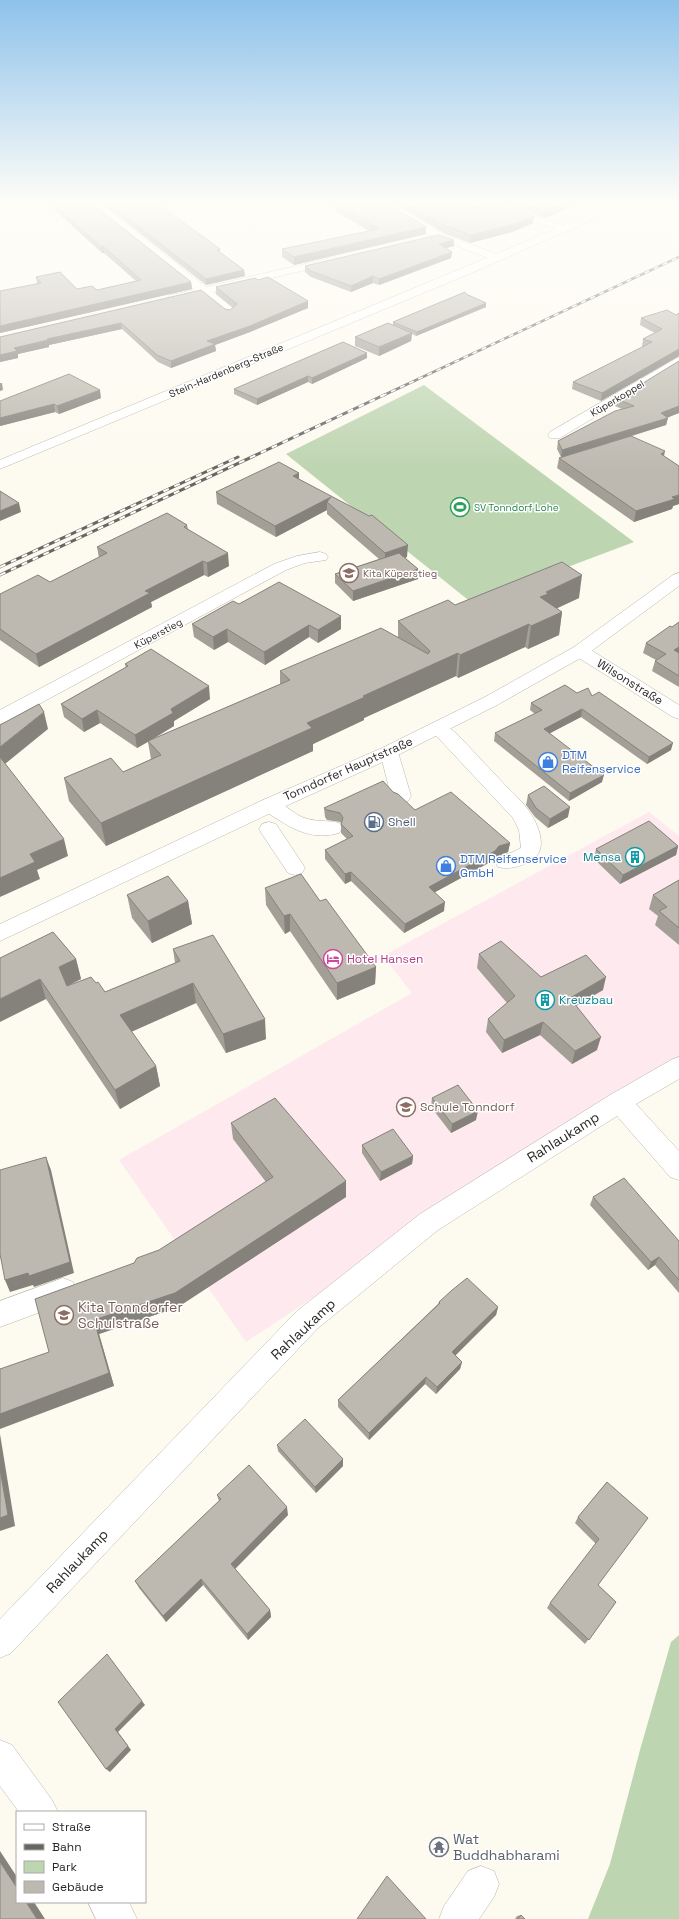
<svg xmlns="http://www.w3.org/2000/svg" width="679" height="1919" font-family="'Space Grotesk',sans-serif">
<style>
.education{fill:#fee9ef}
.green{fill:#bed5b1}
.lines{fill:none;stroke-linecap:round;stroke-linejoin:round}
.minor-casing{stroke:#bab6ad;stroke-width:1}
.major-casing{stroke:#bab6ad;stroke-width:1}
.minor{fill:#fff;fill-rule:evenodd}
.major{fill:#fff;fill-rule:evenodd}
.rail-far1-casing{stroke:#686661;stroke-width:2.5}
.rail-casing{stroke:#686661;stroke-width:3}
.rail-far1{stroke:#fff;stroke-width:1.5;stroke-dasharray:5;stroke-linecap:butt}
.rail{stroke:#fff;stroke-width:2;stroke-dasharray:6;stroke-linecap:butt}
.wall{fill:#a39f97}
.shaded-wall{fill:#84827b}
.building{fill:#bdb9b0;stroke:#84827b}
.labels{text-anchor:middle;stroke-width:3;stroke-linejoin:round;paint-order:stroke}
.far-street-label{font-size:10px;fill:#2a2825;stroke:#fff}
.far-leisure-label{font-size:10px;fill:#27864d;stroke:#fff;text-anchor:start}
.far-education-label{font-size:10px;fill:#785e54;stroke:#fff;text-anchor:start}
.street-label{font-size:12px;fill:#2a2825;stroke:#fff}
.shop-label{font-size:12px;fill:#366cbe;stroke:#fff;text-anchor:start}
.service-label{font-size:12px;fill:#4e5e75;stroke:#fff;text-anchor:start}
.culture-label{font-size:12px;fill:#0d838f;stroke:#fff;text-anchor:end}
.hotel-label{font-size:12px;fill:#b23c85;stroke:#fff;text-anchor:start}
.education-label{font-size:12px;fill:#785e54;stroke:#fff;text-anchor:start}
.near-street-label{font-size:14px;fill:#2a2825;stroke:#fff}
.near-education-label{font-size:14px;fill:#785e54;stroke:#fff;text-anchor:start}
.near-worship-label{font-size:14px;fill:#5b616d;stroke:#fff;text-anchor:start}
</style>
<rect width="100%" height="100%" fill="#fdfaf0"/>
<polygon class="education" points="649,812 679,836 679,1055 246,1342 119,1160 412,993 383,956"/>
<g class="green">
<polygon points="424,385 634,542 472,603 286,454"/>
<polygon points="679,1635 679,1919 588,1919 610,1864 640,1750 671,1642"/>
</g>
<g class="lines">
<defs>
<g id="minor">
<polygon points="85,201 97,201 206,287 335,257 341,260 339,262 213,292 234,309 236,312 230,316 226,315 201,295 174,302 170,301 168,298 170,295 195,290"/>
<polygon points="375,201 388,201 443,234 502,256 504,258 502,260 494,260 435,238"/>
<polygon points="504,207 570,227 571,229 566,232 500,212 499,210 500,208"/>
<polygon points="679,357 679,366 560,438 550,438 548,435 550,432"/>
<polygon points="320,552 326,554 328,557 326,560 305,563 286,570 6,722 0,724 0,710 274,564 297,556"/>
<polygon points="580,646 586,647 679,705 679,719 673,717 574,655 571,651 574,647"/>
<path d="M438 722 445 724 458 735C474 752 490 769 506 786 514 794 523 802 529 811 538 824 549 849 532 860 523 866 509 870 498 867L495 862 498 857 513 852 521 848 519 830 513 818 429 728 431 724Z"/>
<polygon points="389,746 396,748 398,752 411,796 408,801 401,803 394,801 391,796 380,752 382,748"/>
<path d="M270 798C284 802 294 816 308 819 318 822 329 820 339 823L342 828 339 833C308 842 287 825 263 810L260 805 263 800Z"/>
<polygon points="269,822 276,824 302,863 305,868 302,873 295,875 288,873 262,834 259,829 262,824"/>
<polygon points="679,1057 679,1079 636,1104 679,1151 679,1180 670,1177 617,1116 438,1230 317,1329 11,1653 0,1658 0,1619 297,1311 420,1214 610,1095 671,1060"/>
<polygon points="63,1278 73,1282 77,1291 73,1300 0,1327 0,1301"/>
<polygon points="0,1740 12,1745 52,1800 58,1812 19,1812 0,1786"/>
<polygon points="481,1866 494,1871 499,1884 494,1897 479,1919 439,1919 444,1906 468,1871"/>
<polygon points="88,1902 129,1902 137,1919 96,1919"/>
</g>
<g id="major">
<path d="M620 201H635L469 274 0 469V460C207 373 414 290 620 201Z"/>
<polygon points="679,573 679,586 586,655 497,705 396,756 277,810 0,941 0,924 263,800 382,748 485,697 574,647 673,575"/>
</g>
</defs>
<use href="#minor" class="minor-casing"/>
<use href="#major" class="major-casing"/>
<use href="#minor" class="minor"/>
<use href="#major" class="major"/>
<defs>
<polyline id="rail-far1" points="382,396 679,257"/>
<g id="rail">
<polyline points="0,567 238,457"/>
<polyline points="0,575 384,395"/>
</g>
</defs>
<use href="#rail-far1" class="rail-far1-casing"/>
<use href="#rail" class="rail-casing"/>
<use href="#rail-far1" class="rail-far1"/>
<use href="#rail" class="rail"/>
</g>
<g class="wall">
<polygon points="39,202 90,202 191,282 192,289 0,333 37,283 36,277 77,289 97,290 136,281 104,253 102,253 47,203 42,204"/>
<polygon points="100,202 155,202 220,249 220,252 244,270 245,276 206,285"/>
<polygon points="326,202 385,202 426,227 426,234 294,265 282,257 282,249 369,231 337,212 337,207"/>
<polygon points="392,202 466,202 477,207 499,205 534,216 533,223 512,232 470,243 444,233"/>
<polygon points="510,202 582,202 545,218 510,206"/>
<polygon points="454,240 454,246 446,248 452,252 451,258 379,285 373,283 351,292 311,277 305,272 305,266"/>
<polygon points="258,280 308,308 250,332 215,345 216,351 171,368 158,362 122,329 49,345 49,347 18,354 18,358 0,362 0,337 225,309 230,310 233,308 216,294 216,287"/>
<polygon points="466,294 486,307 416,336 412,334 411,341 379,356 355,346 355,337 393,325 393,322"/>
<polygon points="679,313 679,356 601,401 572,389 573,382 643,347 642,347 643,339 655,333 640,325 641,318 676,315"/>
<polygon points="367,358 312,384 308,382 257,405 234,394 234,389"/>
<polygon points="679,361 679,413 668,417 666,425 632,436 679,466 679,504 673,506 672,509 634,522 557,468 559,458 561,457 557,449 558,441 622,409 615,406 617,399"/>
<polygon points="101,398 59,414 55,412 0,426 0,401"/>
<polygon points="299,479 407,557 405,558 418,569 418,579 353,601 335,583 335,574 379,559 327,514 327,510 276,537 217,504 216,492"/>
<polygon points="187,525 188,529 229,566 208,577 204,575 151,602 152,607 39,667 0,640 0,594 50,582 99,558 97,547"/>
<polygon points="579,598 556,608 562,612 559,635 528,649 525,647 458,678 456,676 364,718 364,720 313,744 313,751 106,846 69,801 64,778 123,772 151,759 148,742 137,748 100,723 84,732 64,717 61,704 126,668 125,664 210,699 174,721 174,726 153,739 280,684 280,671 398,637 398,621 455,605"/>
<polygon points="239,604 341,629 318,643 309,637 265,665 228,642 214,650 194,637 192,624"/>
<polygon points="679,622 679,687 652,671 655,661 656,660 643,653 646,643 672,627"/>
<polygon points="577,693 592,696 671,750 647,764 581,717 549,733 602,782 569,801 494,741 495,733 535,714 530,710 531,703"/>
<polygon points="393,792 415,810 510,843 508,852 498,856 494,860 435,892 444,911 404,933 351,881 345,884 325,859 325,850 347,839 341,833 341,823 340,822 327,820 325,817 324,808"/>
<polygon points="528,795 568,817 548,828 535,817 526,805"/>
<polygon points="678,846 676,855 620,884 594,859 596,849"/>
<polygon points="679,880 679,945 655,925 658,916 649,909 653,895"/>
<polygon points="265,888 320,901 376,967 375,984 337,1000 290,931 285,934 266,905"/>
<polygon points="127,895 188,901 192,924 152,943 132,918"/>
<polygon points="173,949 266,1039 226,1053 196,1003 131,1032 156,1066 160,1086 120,1109 46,999 0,958 76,959 81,979 67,986 96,983 105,992 175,963"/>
<polygon points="479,954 541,977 603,990 576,1006 597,1050 572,1064 540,1035 502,1053 486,1032 488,1019 507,1003 477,968"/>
<polygon points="432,1098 476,1120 451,1133 431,1107"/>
<polygon points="231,1123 346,1181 346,1197 178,1307 99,1334 114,1386 49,1352 134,1263 159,1250 266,1182 233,1139"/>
<polygon points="362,1145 413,1156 412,1164 380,1181 362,1153"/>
<polygon points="593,1197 679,1241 679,1293 655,1265 648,1270 590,1205"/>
<polygon points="439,1302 498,1307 496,1315 455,1355 462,1362 460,1369 436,1394 425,1384 369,1440 338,1407 338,1400 438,1304"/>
<polygon points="277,1445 343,1459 343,1466 316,1493 278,1451"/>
<polygon points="607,1482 598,1585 616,1602 585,1644 547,1608 550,1603 596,1544 575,1523 578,1517"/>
<polygon points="217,1495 288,1515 235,1569 270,1610 271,1617 248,1640 203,1585 166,1622 139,1588 135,1581 219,1501"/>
<polygon points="521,1915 525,1919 515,1919 517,1916"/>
</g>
<g class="shaded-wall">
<polygon points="42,202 47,202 47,203 42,204"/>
<polygon points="569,202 582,202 545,218 546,211"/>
<polygon points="534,216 533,223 512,232 470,243 471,235"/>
<polygon points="426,227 426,234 294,265 294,257"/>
<polygon points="454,240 454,246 438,250 439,244"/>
<polygon points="103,246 104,253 102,253 101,247"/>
<polygon points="452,252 451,258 379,285 379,279"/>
<polygon points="244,270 245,276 206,285 206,279"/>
<polygon points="373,276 373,283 351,292 351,286"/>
<polygon points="191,282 192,289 0,333 0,326"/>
<polygon points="308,301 308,308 250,332 215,345 216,351 171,368 171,361 207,341"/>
<polygon points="486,303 486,307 416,336 417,332"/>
<polygon points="121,323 122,329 49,345 49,347 18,354 18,358 0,362 0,355 14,348 47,339"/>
<polygon points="412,333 411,341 379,356 379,347"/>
<polygon points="679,349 679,356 601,401 602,393"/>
<polygon points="367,353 367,358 312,384 312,378"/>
<polygon points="308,376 308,382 257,405 257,399"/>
<polygon points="0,383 2,383 3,390 0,391"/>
<polygon points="100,390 101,398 59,414 57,406"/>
<polygon points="54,404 55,412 0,426 0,418"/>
<polygon points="679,406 679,413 664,419 668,418 666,425 561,457 562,450"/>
<polygon points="665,451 663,461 661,454"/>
<polygon points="299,473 299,485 293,476"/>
<polygon points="679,495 679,504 673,506 672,509 634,522 636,511"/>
<polygon points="331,497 327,502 327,510 276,537 275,526"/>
<polygon points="19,503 21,512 0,521 0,511"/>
<polygon points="408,545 407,557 385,564 385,553"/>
<polygon points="228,553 229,566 208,577 207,563"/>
<polygon points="203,561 204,575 151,602 152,607 39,667 36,654 145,591"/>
<polygon points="418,569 418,579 353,601 353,591"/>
<polygon points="582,575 579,598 545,614 540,597 546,592"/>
<polygon points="562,612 559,635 528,649 531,626"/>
<polygon points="341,616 341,629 318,643 318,630"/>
<polygon points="529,624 525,647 458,678 460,655"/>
<polygon points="309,625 309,637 265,665 264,652"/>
<polygon points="227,629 228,642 214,650 213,637"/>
<polygon points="679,647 679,655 674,650"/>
<polygon points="458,653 456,676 364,718 364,720 313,744 313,751 106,846 101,823 363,696"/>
<polygon points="209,686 210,699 174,721 174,726 137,748 135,735 171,709"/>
<polygon points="582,709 581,717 543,737 544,729"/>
<polygon points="97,710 100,723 84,732 82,719"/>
<polygon points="44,712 48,729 0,768 0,747"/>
<polygon points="673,743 671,750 647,764 649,757"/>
<polygon points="604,775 602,782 569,801 570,793"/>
<polygon points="570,807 568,817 548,828 550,819"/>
<polygon points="64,839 68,856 37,870 40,879 0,897 0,878 30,854"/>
<polygon points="510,843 508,852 498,856 494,860 428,896 429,887 499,846"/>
<polygon points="678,846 676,855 620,884 623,875"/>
<polygon points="351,872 351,881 345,884 345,874"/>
<polygon points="188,901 192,924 152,943 148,921"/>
<polygon points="445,902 444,911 404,933 405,924"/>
<polygon points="290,914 290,931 285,934 284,916"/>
<polygon points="76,959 81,979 65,987 59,967"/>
<polygon points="376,967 375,984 337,1000 337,983"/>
<polygon points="606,977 603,990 566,1011 570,998"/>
<polygon points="40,979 46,999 0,1022 0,999"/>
<polygon points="193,983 196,1003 124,1035 120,1015"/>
<polygon points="265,1019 266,1039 226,1053 223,1034"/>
<polygon points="543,1022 540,1035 502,1053 504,1040"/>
<polygon points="601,1037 597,1050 572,1064 575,1051"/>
<polygon points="156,1066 160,1086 120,1109 115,1090"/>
<polygon points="478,1111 476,1120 451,1133 452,1124"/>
<polygon points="413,1156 412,1164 380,1181 381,1172"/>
<polygon points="46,1157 51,1170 74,1273 34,1287 33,1285 10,1292 5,1280"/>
<polygon points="346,1181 346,1197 178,1307 99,1334 114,1386 0,1429 0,1414 94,1320"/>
<polygon points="659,1257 655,1265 648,1270 651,1262"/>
<polygon points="498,1307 496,1315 451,1360 452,1352"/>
<polygon points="462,1362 460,1369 436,1394 437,1387"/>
<polygon points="426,1377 425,1384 369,1440 369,1433"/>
<polygon points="0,1434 15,1526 0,1531"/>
<polygon points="343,1459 343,1466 316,1493 315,1487"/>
<polygon points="287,1507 288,1515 233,1571 231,1564"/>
<polygon points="201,1579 203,1585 166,1622 163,1616"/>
<polygon points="270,1610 271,1617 248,1640 247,1634"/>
<polygon points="142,1701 145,1705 118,1732 131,1750 110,1772 106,1769 115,1729"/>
<polygon points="0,1851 17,1877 17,1888 0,1862"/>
<polygon points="26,1902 34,1902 45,1919 37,1919"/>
</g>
<g class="building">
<polygon points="51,202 90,202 191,282 0,326 0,291 41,283 36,277 60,272 77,289 92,286 97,290 141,280 103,246 101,247"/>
<polygon points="107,202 155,202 220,249 217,250 244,270 206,279"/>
<polygon points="339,202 385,202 426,227 294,257 282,249 379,229 337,204 342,203"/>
<polygon points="404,202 466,202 477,207 497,202 499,205 534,216 512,225 471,235 444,225"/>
<polygon points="514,202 569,202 546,211"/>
<polygon points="438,235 454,240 439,244 452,252 379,279 373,276 351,286 311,271 305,266"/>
<polygon points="268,277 308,301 250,326 207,341 215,344 171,361 157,355 121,323 47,339 48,340 14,348 17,351 0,355 0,337 201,290 225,309 230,310 237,304 216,287 255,278 258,280"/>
<polygon points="465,292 466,294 486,303 417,332 393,322"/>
<polygon points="667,310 676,315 679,313 679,349 602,393 573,382 652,342 643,339 662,329 641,318"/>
<polygon points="388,323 412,333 379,347 355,337"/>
<polygon points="343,342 367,353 312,378 308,376 257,399 234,389"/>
<polygon points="679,361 679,406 661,413 668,418 562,450 558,441 615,411 634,406 617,399"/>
<polygon points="69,374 100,390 57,406 54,404 0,418 0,401"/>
<polygon points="631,436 665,451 661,454 679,466 679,495 672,497 675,499 636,511 559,458"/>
<polygon points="279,462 299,473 293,476 369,516 372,515 408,545 385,553 327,502 331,497 275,526 216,492"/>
<polygon points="0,491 19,503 0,511"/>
<polygon points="167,513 187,525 184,527 228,553 207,563 203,561 145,591 150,593 36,654 0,629 0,594 38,575 50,582 107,553 97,547"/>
<polygon points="399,553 418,569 353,591 335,574"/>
<polygon points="562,562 582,575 546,592 548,594 540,597 562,612 531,626 529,624 460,655 458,653 363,696 365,697 307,723 312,728 101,823 64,778 111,758 123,772 161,755 148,741 290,680 280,671 381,628 428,654 430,651 398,621 448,600 455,605"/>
<polygon points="279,582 341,616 318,630 309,625 264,652 227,629 213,637 192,624 233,601 239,604"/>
<polygon points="679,622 679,647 674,650 679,653 679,676 655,661 666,654 646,643 670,626 672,627"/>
<polygon points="151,649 209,686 171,709 173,713 135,735 97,710 82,719 61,704 128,666 125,664"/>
<polygon points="565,685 577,693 588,688 592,696 599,692 673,743 649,757 582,709 544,729 604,775 570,793 495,733 542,710 531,703"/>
<polygon points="39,704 44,712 0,747 0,725"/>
<polygon points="0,757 64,839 30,854 35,862 0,878"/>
<polygon points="383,781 393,792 398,794 415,810 451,792 510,843 499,846 495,851 429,887 445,902 405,924 351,872 345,874 325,850 353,836 341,824 343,818 340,813 327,810 324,808"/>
<polygon points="544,786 570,807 550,819 536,808 528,795"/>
<polygon points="649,821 678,846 623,875 596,849"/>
<polygon points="301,874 320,901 326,899 376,967 337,983 290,914 284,916 265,888"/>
<polygon points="168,876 188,901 148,921 127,895"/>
<polygon points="679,880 679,928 659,911 667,907 653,895"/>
<polygon points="53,932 76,959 59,967 67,986 91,977 96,983 98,982 105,992 180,961 173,949 213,935 265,1019 223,1034 193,983 120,1015 156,1066 115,1090 40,979 0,999 0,958"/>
<polygon points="501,941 541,977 586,955 606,977 570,998 601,1037 575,1051 543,1022 504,1040 488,1019 515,996 479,954"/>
<polygon points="458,1085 478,1111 452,1124 432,1098"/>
<polygon points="275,1098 346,1181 175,1293 94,1320 109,1373 0,1414 0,1369 49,1352 35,1299 134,1263 137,1258 159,1250 273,1177 231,1123"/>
<polygon points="393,1129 413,1156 381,1172 362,1145"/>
<polygon points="46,1157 70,1262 29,1276 28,1273 5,1280 0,1254 0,1170"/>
<polygon points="624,1178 679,1241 679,1280 659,1257 651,1262 593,1197"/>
<polygon points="467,1278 498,1307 452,1352 462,1362 437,1387 426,1377 369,1433 338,1400 440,1303 439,1302 451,1291"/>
<polygon points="305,1419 343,1459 315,1487 277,1445"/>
<polygon points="249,1465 287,1507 231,1564 270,1610 247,1634 201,1579 163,1616 135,1581 221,1499 217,1495"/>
<polygon points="0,1469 8,1515 0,1518"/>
<polygon points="607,1482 648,1518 598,1585 616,1602 589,1640 550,1603 599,1539 578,1517"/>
<polygon points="107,1654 142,1701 115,1729 128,1746 106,1769 58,1702"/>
<polygon points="0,1862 17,1888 17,1902 26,1902 37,1919 0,1919"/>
<polygon points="387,1876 426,1919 357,1919"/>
<polygon points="521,1915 525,1919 518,1919"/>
</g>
<linearGradient id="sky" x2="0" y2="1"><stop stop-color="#8ec2eb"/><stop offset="0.43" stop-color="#fefdf8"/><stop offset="1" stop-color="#fefdf8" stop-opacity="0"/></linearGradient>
<rect width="679" height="470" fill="url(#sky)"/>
<defs>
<symbol id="stadium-ring" viewBox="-11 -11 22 22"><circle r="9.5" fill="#fff" stroke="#2e9e5b" stroke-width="1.5"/><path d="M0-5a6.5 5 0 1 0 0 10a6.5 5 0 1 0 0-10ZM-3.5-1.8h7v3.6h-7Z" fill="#2e9e5b"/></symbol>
<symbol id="school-ring" viewBox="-11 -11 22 22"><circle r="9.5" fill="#fff" stroke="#8d6e63" stroke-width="1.5"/><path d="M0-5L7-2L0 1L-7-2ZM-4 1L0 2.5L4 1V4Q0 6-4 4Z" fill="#8d6e63"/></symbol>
<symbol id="shop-ring" viewBox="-11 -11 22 22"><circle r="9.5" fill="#fff" stroke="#3f7fe0" stroke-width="1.5"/><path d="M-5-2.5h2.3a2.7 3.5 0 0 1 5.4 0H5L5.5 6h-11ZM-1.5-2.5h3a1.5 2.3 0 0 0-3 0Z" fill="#3f7fe0"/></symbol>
<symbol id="fuel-ring" viewBox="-11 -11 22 22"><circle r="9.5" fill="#fff" stroke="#5c6f8a" stroke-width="1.5"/><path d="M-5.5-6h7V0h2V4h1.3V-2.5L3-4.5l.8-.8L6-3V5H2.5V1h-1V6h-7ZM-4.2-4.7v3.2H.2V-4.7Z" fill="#5c6f8a"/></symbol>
<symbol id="building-ring" viewBox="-11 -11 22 22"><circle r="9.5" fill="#fff" stroke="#0f9aa8" stroke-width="1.5"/><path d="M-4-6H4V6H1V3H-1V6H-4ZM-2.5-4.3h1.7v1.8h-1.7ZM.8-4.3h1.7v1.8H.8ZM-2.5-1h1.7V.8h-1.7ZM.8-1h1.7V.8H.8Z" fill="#0f9aa8"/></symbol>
<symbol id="hotel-ring" viewBox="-11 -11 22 22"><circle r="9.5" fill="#fff" stroke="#d1479c" stroke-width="1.5"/><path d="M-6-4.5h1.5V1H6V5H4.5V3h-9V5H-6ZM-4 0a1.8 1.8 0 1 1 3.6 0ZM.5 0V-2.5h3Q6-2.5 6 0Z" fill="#d1479c"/></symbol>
<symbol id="temple-ring" viewBox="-11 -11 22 22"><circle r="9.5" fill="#fff" stroke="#6b7280" stroke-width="1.5"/><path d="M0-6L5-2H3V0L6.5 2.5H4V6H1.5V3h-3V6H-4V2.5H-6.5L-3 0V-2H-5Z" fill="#6b7280"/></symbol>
</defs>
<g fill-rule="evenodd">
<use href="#stadium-ring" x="449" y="496" width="22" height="22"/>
<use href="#school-ring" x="338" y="562" width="22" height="22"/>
<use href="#shop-ring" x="537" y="751" width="22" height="22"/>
<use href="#fuel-ring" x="363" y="811" width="22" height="22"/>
<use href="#building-ring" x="624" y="846" width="22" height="22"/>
<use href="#shop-ring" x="435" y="855" width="22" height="22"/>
<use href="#hotel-ring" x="322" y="948" width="22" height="22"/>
<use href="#building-ring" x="534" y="989" width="22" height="22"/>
<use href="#school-ring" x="395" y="1096" width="22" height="22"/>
<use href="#school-ring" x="53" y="1304" width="22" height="22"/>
<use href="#temple-ring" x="428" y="1836" width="22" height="22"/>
</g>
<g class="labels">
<g class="far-street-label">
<text transform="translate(226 370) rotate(-23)" y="4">Stein-Hardenberg-Straße</text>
<text transform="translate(617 398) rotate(-31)" y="4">Küperkoppel</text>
<text transform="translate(158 633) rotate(-28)" y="4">Küperstieg</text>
</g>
<g class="far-leisure-label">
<text x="474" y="511">SV Tonndorf Lohe</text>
</g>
<g class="far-education-label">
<text x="363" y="577">Kita Küperstieg</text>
</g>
<g class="street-label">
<text transform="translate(630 682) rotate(32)" y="4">Wilsonstraße</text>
<text transform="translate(348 769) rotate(-24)" y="4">Tonndorfer Hauptstraße</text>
</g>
<g class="shop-label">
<text x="562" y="759">DTM<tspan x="562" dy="14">Reifenservice</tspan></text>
<text x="460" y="863">DTM Reifenservice<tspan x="460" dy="14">GmbH</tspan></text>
</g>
<g class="service-label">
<text x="388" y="826">Shell</text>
</g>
<g class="culture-label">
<text x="621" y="861">Mensa</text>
<text x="559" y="1004" text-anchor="start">Kreuzbau</text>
</g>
<g class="hotel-label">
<text x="347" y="963">Hotel Hansen</text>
</g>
<g class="education-label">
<text x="420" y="1111">Schule Tonndorf</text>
</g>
<g class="near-street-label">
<text transform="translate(563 1137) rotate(-32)" y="5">Rahlaukamp</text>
<text transform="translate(303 1329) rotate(-43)" y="5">Rahlaukamp</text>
<text transform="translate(77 1561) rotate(-46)" y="5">Rahlaukamp</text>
</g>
<g class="near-education-label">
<text x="78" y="1312">Kita Tonndorfer<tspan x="78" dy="16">Schulstraße</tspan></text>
</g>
<g class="near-worship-label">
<text x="453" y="1844">Wat<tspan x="453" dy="16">Buddhabharami</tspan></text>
</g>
</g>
<rect x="16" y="1811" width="130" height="92" fill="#ffffff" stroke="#aaa9a8"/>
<rect x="24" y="1824" width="20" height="6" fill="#ffffff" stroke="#aaa9a8"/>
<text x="52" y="1831" font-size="12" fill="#2a2825">Straße</text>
<rect x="24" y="1844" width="20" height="6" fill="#686661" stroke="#aaa9a8"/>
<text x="52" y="1851" font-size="12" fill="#2a2825">Bahn</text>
<rect x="24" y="1861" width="20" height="12" fill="#bed5b1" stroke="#aaa9a8"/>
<text x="52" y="1871" font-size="12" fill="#2a2825">Park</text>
<rect x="24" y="1881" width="20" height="12" fill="#bdb9b0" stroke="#aaa9a8"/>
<text x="52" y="1891" font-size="12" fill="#2a2825">Gebäude</text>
</svg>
